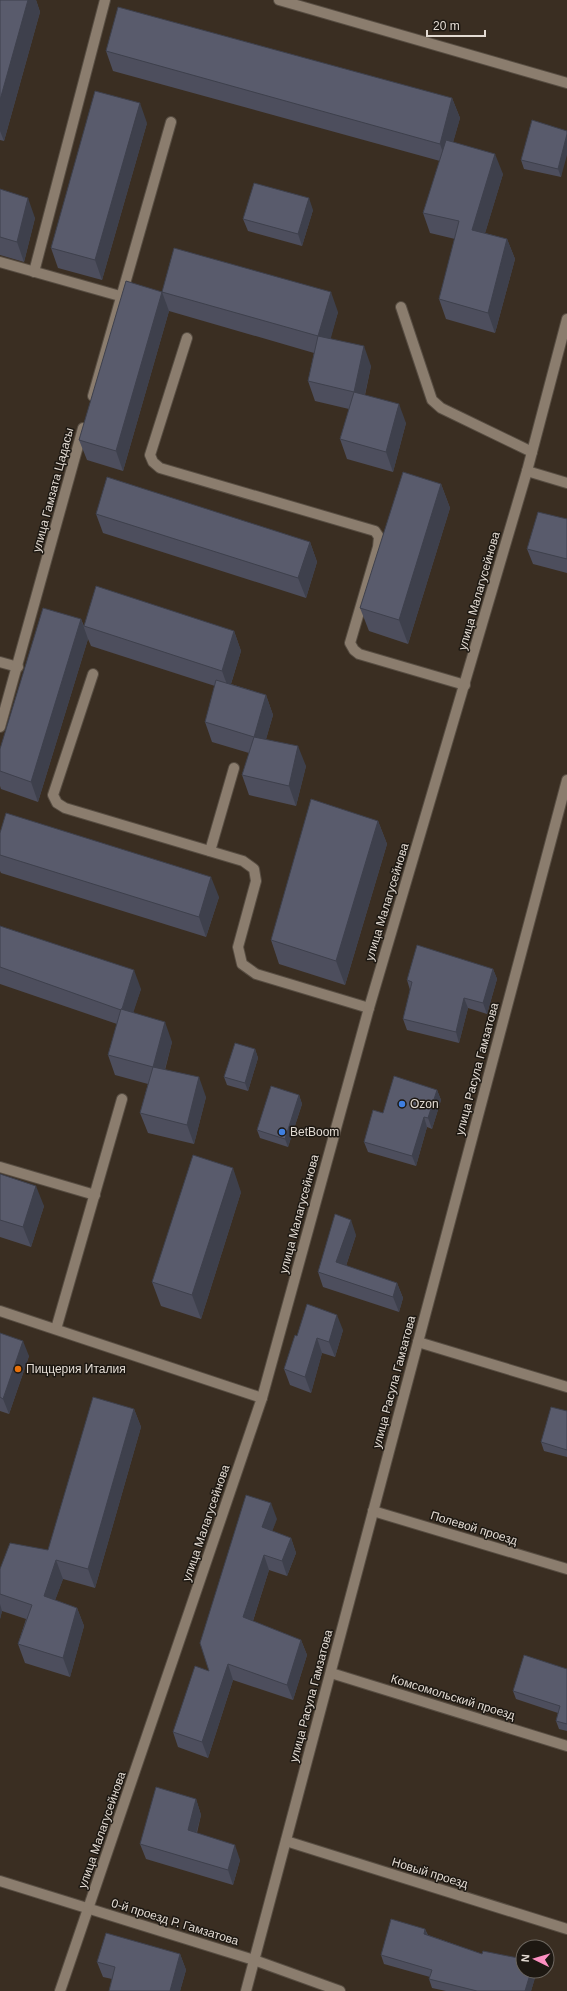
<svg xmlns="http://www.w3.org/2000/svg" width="567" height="1991" font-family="Arial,sans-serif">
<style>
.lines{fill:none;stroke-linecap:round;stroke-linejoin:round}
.minor-casing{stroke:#574d42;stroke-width:12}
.minor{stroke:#8b7d6e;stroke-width:10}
.wall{fill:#4d4e5d}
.shaded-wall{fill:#3e404c}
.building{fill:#595b6c;stroke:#3e404c}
.shop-dot{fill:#3f7fe0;stroke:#1d1812;stroke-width:1.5}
.food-dot{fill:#e8710a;stroke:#1d1812;stroke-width:1.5}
.labels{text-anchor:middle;stroke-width:3;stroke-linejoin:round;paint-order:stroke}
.street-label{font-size:12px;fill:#e3dbd3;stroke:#1d1812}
.poi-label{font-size:12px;fill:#e3dbd3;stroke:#1d1812;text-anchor:start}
</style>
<rect width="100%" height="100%" fill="#3a2e22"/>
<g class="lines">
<defs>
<g id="minor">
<polyline points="279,0 567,83"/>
<polyline points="0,262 120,296"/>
<polyline points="34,272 105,0"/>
<polyline points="401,307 432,400 441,408 532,452"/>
<polyline points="187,338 150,455 153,462 160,468 375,531 379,537 378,547 350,643 354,650 359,654 465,685"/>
<polyline points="93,396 171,122"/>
<polyline points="527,471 567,483"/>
<polyline points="0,662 18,667"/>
<polyline points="93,674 53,795 57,803 65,808 243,861 254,869 256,881 238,947 242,964 256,974 369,1008"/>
<polyline points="0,727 83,428"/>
<polyline points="210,851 234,768"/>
<polyline points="0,1167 95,1195"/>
<polyline points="0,1311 262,1398"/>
<polyline points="56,1329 122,1099"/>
<polyline points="418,1342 567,1387"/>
<polyline points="373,1511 567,1569"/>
<polyline points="331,1673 567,1746"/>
<polyline points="286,1841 567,1929"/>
<polyline points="0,1881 254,1960 340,1991"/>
<polyline points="60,1991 262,1398 369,1008 527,471 567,319"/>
<polyline points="246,1991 567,780"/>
</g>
</defs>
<use href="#minor" class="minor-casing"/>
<use href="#minor" class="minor"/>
</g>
<g class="wall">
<polygon points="0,0 36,0 40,12 4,141 0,140"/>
<polygon points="106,51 452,98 460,118 453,142 503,174 485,233 507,239 515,259 495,333 446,319 439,299 455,239 430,233 423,213 440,161 113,71"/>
<polygon points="147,123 102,280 58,268 51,248"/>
<polygon points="567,131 561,177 524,169 521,160"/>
<polygon points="0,189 35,218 24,262 0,255"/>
<polygon points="313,210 302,246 248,231 243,219"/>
<polygon points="162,292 338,312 330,339 371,366 365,395 406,423 393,472 347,459 340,439 349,409 315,401 308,381 314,353 169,311 123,471 87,460 79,440"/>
<polygon points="441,484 450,508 408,644 369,631 360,608"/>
<polygon points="96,514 310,542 317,562 306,598 103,533"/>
<polygon points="567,519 567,573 533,564 527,549"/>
<polygon points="81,619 84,626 234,631 241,651 231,684 266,695 273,715 266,739 306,766 296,806 249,795 242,775 249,753 212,742 205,722 215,686 91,646 88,639 38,802 1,789 0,786 0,749"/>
<polygon points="378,821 387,844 345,985 279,964 271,940"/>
<polygon points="0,833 219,897 206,937 1,873 0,871"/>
<polygon points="0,926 141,989 133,1012 172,1042 165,1070 206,1097 194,1144 148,1133 140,1113 148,1084 115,1075 108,1055 117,1024 0,984"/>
<polygon points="493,969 497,979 487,1014 468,1008 459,1043 407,1030 403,1019 410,990 407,980"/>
<polygon points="255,1049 258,1058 248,1091 227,1085 224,1077"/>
<polygon points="437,1090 441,1100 432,1129 427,1127 416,1166 368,1152 364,1142 383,1113"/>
<polygon points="299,1095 302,1104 288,1147 260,1138 257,1130"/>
<polygon points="0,1174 44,1206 31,1247 0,1237"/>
<polygon points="241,1192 201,1319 161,1306 152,1282"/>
<polygon points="356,1235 346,1266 397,1283 403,1298 399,1312 323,1287 318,1272"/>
<polygon points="343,1330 335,1357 322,1353 311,1393 290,1385 284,1369 297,1336"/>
<polygon points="0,1333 29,1356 9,1414 0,1411"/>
<polygon points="134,1409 141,1427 95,1588 63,1579 55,1600 77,1608 84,1626 70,1677 25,1663 18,1644 26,1619 2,1611 0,1619 0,1569 48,1550"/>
<polygon points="567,1411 567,1457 544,1451 541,1442"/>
<polygon points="277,1519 272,1531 291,1538 296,1553 287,1576 269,1570 253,1621 301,1640 307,1655 293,1700 233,1680 208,1758 178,1747 173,1732 209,1671"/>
<polygon points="567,1669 567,1731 559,1729 556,1721 558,1713 516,1699 513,1691"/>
<polygon points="196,1799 201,1815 197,1833 240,1860 233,1885 146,1859 140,1844"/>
<polygon points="425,1929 428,1935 482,1954 537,1971 531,1991 446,1991 432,1988 429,1979 430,1977 384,1964 381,1955"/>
<polygon points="180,1954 186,1970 180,1991 109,1991 112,1979 103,1977 97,1962"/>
</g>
<g class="shaded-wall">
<polygon points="28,0 36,0 40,12 4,141 0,131 0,100"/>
<polygon points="452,98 460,118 447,164 440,144"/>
<polygon points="140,103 147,123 102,280 95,260"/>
<polygon points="567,134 567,155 561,177 558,169"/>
<polygon points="495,154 503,174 480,250 472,230"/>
<polygon points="28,198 35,218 24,262 17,242"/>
<polygon points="309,198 313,210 302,246 298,234"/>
<polygon points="507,239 515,259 495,333 488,313"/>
<polygon points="162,292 169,311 123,471 116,451"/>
<polygon points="331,292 338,312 326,356 318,336"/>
<polygon points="364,346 371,366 361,412 354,392"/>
<polygon points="399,404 406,423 393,472 386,452"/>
<polygon points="441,484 450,508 408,644 399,620"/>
<polygon points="310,542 317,562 306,598 298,578"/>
<polygon points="81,619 88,639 38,802 31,782"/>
<polygon points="234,631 241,651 229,690 222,671"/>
<polygon points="266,695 273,715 261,757 254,737"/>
<polygon points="298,746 306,766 296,806 289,786"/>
<polygon points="378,821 387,844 345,985 336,961"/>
<polygon points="211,877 219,897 206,937 199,917"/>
<polygon points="493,969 497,979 487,1014 483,1003"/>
<polygon points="134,970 141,989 128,1029 122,1010"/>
<polygon points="464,998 468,1008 459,1043 456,1032"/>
<polygon points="165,1022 172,1042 160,1087 153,1067"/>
<polygon points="255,1049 258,1058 248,1091 245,1083"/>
<polygon points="199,1077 206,1097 194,1144 187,1125"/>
<polygon points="437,1090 441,1100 432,1129 428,1118"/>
<polygon points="299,1095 302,1104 288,1147 285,1139"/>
<polygon points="424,1117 427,1127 416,1166 412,1156"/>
<polygon points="233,1168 241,1192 201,1319 192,1295"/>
<polygon points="36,1186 44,1206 31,1247 23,1227"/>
<polygon points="351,1220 356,1235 342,1278 336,1262"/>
<polygon points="397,1283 403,1298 399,1312 393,1297"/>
<polygon points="337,1315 343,1330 335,1357 329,1342"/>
<polygon points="317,1338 322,1353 311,1393 305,1377"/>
<polygon points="23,1341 29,1356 9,1414 3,1399"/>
<polygon points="134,1409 141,1427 95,1588 88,1569"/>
<polygon points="271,1503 277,1519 268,1542 262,1527"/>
<polygon points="291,1538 296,1553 287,1576 282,1561"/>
<polygon points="264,1555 269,1570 249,1633 243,1617"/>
<polygon points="56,1560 63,1579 50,1614 44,1596"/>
<polygon points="0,1604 2,1611 0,1619"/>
<polygon points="77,1608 84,1626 70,1677 63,1658"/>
<polygon points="301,1640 307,1655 293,1700 287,1685"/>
<polygon points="228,1664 233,1680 208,1758 202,1742"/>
<polygon points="196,1799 201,1815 193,1845 188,1830"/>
<polygon points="235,1845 240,1860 233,1885 228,1870"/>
<polygon points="425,1929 428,1937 424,1934"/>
<polygon points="180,1954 186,1970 180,1991 170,1991"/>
<polygon points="531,1971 537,1971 531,1991 525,1991"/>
</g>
<g class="building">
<polygon points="0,0 28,0 0,100"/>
<polygon points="118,7 452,98 440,144 106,51"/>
<polygon points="95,91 140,103 95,260 51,248"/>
<polygon points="532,120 567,131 567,134 558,169 521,160"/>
<polygon points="446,140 495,154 472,230 507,239 488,313 439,299 459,221 423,213"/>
<polygon points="254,183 309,198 298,234 243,219"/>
<polygon points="0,189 28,198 17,242 0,237"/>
<polygon points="174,248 331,292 318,336 162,292"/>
<polygon points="126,281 162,292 116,451 79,440"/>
<polygon points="318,336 364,346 354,392 308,381"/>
<polygon points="354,392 399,404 386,452 340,439"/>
<polygon points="403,472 441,484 399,620 360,608"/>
<polygon points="107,477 310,542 298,578 96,514"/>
<polygon points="538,512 567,519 567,559 527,549"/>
<polygon points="96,586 234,631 222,671 84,626"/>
<polygon points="43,608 81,619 31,782 0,771 0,749"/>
<polygon points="216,680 266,695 254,737 205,722"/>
<polygon points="254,737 298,746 289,786 242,775"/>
<polygon points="311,799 378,821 336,961 271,940"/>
<polygon points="6,813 211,877 199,917 0,855 0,833"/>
<polygon points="0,926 134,970 122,1009 121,1009 121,1010 0,967"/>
<polygon points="417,945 493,969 483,1003 464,998 456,1032 403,1019 412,982 407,980"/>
<polygon points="121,1009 165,1022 153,1067 108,1055"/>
<polygon points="235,1043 255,1049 245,1083 224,1077"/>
<polygon points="153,1067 199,1077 187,1125 140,1113"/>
<polygon points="394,1076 437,1090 428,1118 424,1117 412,1156 364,1142 373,1110 383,1113"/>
<polygon points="271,1086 299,1095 285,1139 257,1130"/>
<polygon points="193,1155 233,1168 192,1295 152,1282"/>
<polygon points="0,1174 36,1186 23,1227 0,1220"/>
<polygon points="335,1214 351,1220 336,1262 397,1283 393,1297 318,1272"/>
<polygon points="307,1304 337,1315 329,1342 317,1338 305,1377 284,1369 295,1335 297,1336"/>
<polygon points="0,1333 23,1341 3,1399 0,1397"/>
<polygon points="93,1397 134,1409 88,1569 56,1560 44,1596 77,1608 63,1658 18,1644 32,1605 0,1594 0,1569 10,1543 48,1550"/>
<polygon points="551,1407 567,1411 567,1450 541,1442"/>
<polygon points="246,1495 271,1503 262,1527 291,1538 282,1561 264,1555 243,1617 301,1640 287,1685 228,1664 202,1742 173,1732 195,1666 209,1671 200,1643"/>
<polygon points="524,1655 567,1669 567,1724 556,1721 560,1706 513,1691"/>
<polygon points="156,1787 196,1799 188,1830 235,1845 228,1870 140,1844"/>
<polygon points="391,1919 425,1929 424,1934 482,1954 483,1951 523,1959 523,1971 531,1971 525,1991 477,1991 429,1979 432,1970 381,1955"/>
<polygon points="106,1933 180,1954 170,1991 109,1991 115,1967 97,1962"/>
</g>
<g class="shop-dot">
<circle cx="402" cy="1104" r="4"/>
<circle cx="282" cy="1132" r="4"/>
</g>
<circle class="food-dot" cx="18" cy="1369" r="4"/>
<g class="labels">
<g class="street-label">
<text transform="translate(53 490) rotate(-75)" y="4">улица Гамзата Цадасы</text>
<text transform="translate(479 591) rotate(-74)" y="4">улица Малагусейнова</text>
<text transform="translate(387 902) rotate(-73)" y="4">улица Малагусейнова</text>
<text transform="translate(477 1069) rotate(-75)" y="4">улица Расула Гамзатова</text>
<text transform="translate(299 1214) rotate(-75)" y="4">улица Малагусейнова</text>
<text transform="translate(394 1382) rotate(-75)" y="4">улица Расула Гамзатова</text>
<text transform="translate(206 1523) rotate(-71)" y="4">улица Малагусейнова</text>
<text transform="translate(474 1528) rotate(17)" y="4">Полевой проезд</text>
<text transform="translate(311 1696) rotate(-75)" y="4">улица Расула Гамзатова</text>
<text transform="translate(453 1697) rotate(17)" y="4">Комсомольский проезд</text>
<text transform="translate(102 1830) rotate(-71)" y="4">улица Малагусейнова</text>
<text transform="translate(430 1873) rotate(17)" y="4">Новый проезд</text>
<text transform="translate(175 1922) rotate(17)" y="4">0-й проезд Р. Гамзатова</text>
</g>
<g class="poi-label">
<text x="410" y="1108">Ozon</text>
<text x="290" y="1136">BetBoom</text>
<text x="26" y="1373">Пиццерия Италия</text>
</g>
</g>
<g transform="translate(535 1959) rotate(275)"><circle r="19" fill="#1d1812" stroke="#6c665f"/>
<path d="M0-3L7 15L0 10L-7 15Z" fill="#fc8fc1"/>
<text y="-6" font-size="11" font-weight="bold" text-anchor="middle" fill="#e3dbd3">N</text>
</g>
<path d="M427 30v6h58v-6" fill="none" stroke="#e3dbd3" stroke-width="2"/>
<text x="433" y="30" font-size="12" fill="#e3dbd3" stroke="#1d1812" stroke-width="3" paint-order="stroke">20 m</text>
</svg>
